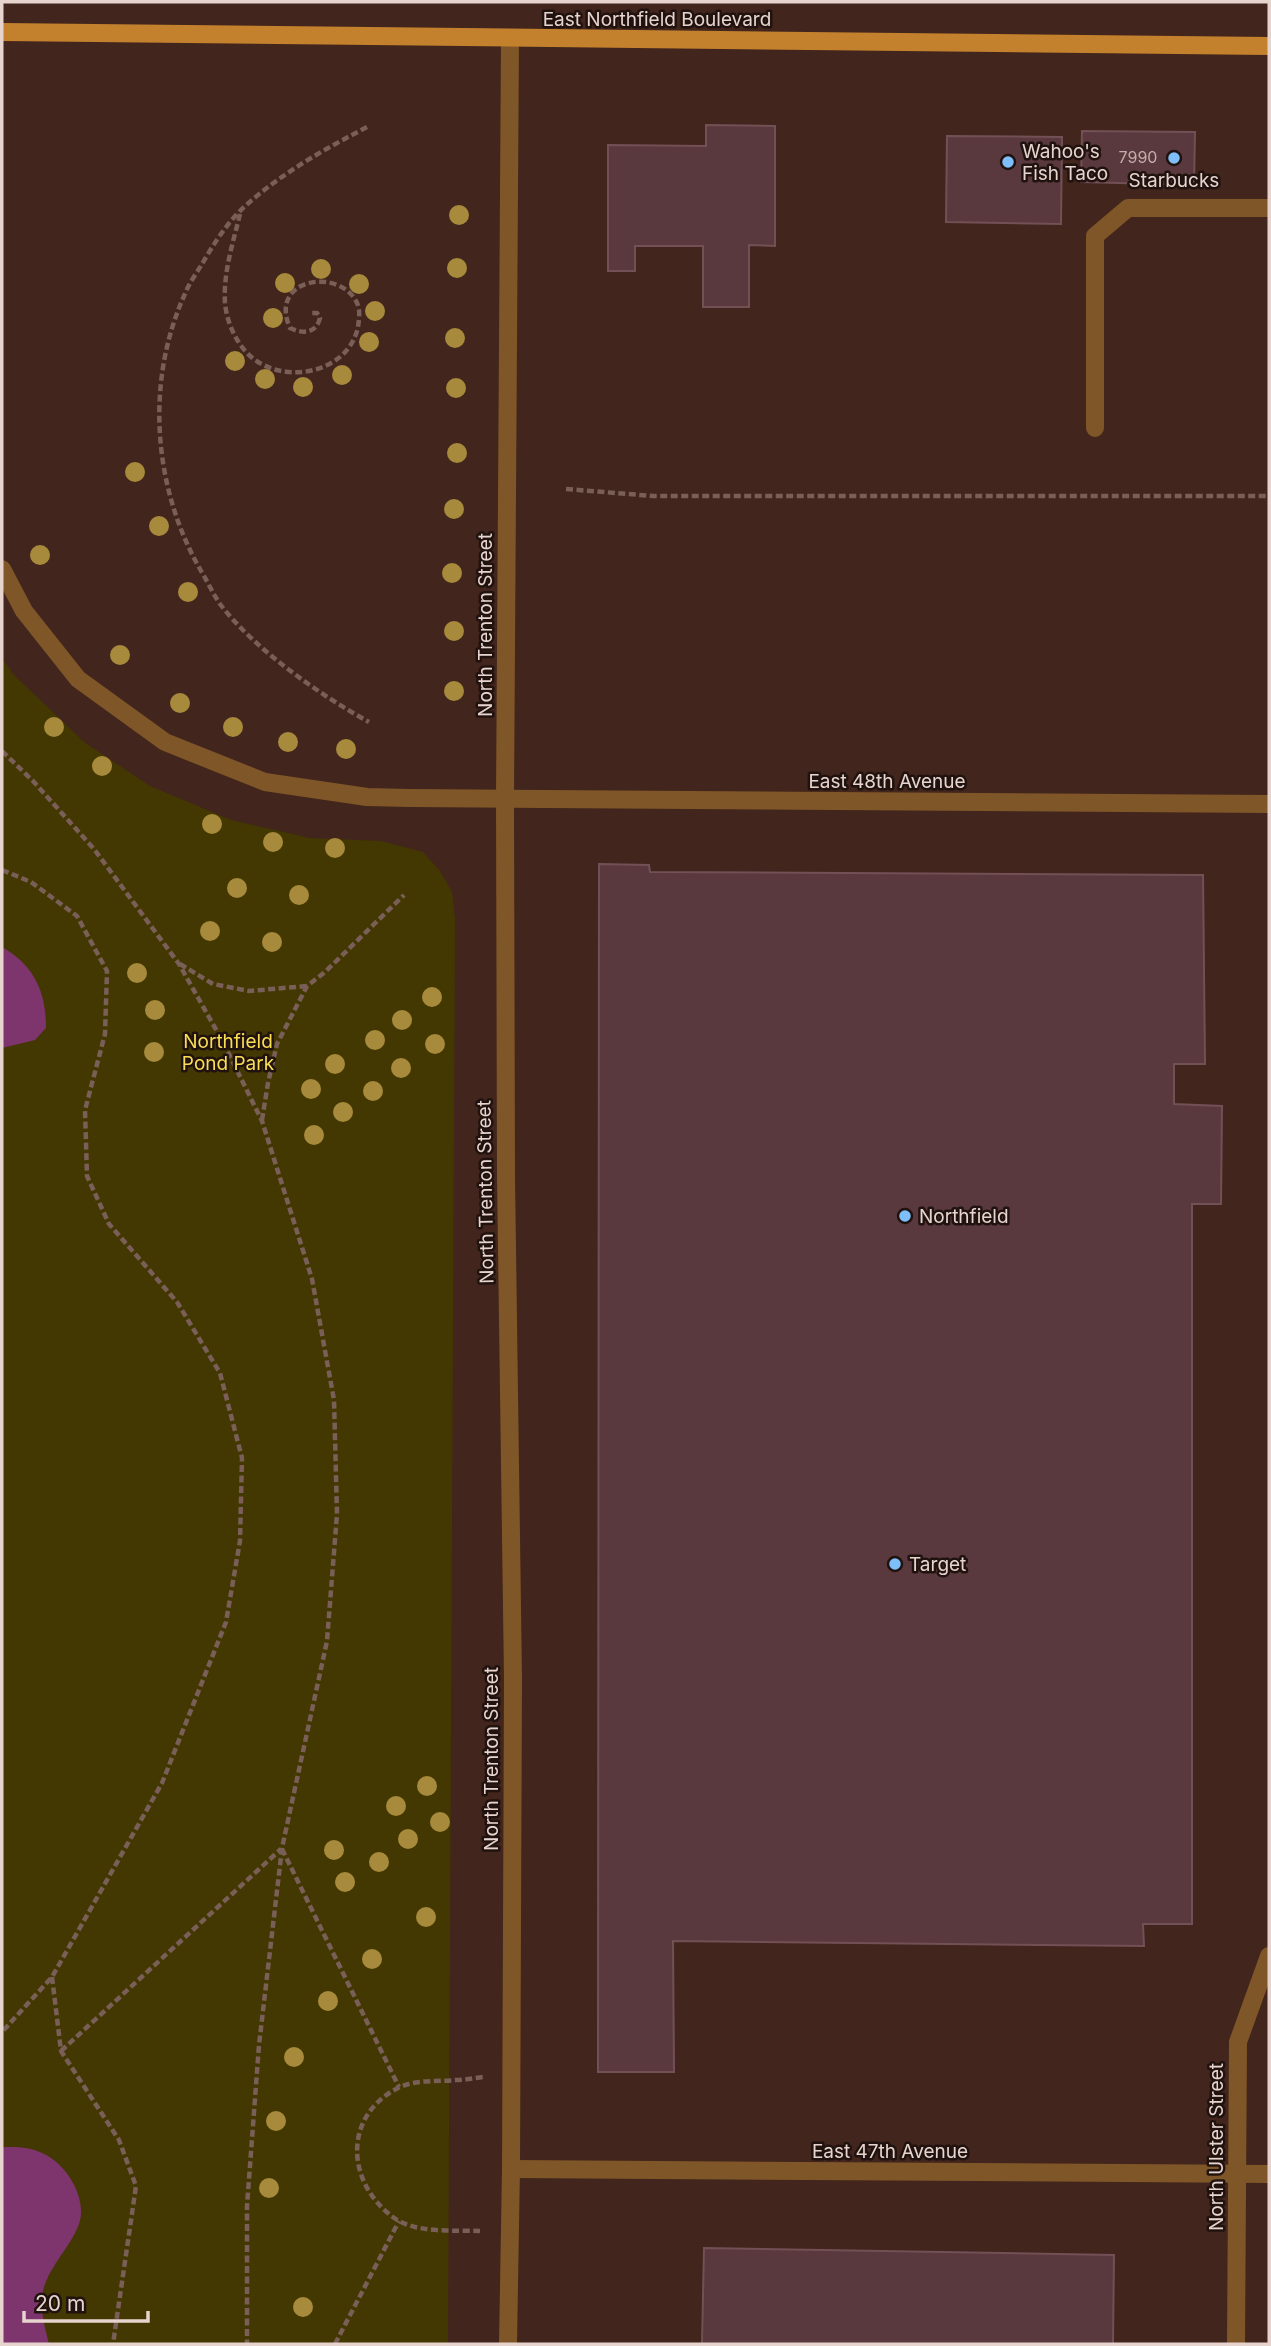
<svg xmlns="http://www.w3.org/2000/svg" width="1271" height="2346" font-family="Inter,sans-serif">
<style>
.green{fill:#433801}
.water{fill:#7e346c}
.building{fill:#59383e;stroke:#725056;stroke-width:2}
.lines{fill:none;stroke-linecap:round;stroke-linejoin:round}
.path{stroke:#795f57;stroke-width:4.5;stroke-dasharray:7 3.5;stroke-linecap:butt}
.minor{stroke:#7f5627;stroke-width:18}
.major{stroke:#c3812e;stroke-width:18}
.tree{fill:#a78a3b}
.poi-dot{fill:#7ebef9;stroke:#20120e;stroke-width:2.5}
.labels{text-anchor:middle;stroke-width:5;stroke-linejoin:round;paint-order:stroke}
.number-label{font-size:16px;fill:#c4adaa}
.street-label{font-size:19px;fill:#e8d4ce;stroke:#20120e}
.poi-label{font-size:19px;fill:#e8d4ce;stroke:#20120e;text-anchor:start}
.park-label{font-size:19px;fill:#f9dd55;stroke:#20120e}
</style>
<rect width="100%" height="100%" fill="#42251c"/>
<polygon class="green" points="2,658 14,675 84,742 150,786 231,820 310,838 381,841 423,852 440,871 452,892 455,919 448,2344 2,2344"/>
<g class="water">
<path d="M2 947C34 965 46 992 46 1028L35 1040 2 1048Z"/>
<path d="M5 2147C18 2147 30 2147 42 2153 66 2163 88 2198 79 2224 70 2248 49 2266 43 2291 39 2308 45 2327 49 2344H2V2148Z"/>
</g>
<g class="building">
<polygon points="706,125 775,126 775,246 749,245 749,307 703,307 703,246 635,246 635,271 608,271 608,145 706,146"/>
<polygon points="1082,131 1195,132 1194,185 1081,182"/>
<polygon points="947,136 1062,137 1061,224 946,222"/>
<polygon points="599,864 649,865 650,872 1203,875 1205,1064 1174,1064 1174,1104 1222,1106 1221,1204 1192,1204 1192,1924 1143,1924 1144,1946 673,1941 674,2072 598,2072"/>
<polygon points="704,2248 1114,2255 1113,2344 702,2344"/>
</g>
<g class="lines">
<g class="path">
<path d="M367 127C323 150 280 174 243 208 227 223 213 245 202 264 196 274 188 285 184 296 144 386 154 493 204 576 209 585 214 595 220 604 254 649 320 695 369 722"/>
<path d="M240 214C233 243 223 273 225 303 227 325 239 350 258 362 293 384 349 370 358 327 359 319 361 309 356 301 337 267 268 279 290 328 303 334 316 334 320 318L317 313H312"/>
<polyline points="566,489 653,496 1269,496"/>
<polyline points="2,751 33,781 94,849 179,964 223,1042 262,1121 312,1279 334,1400 337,1514 327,1641 282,1848 259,2045 247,2206 247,2344"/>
<polyline points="2,870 31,882 77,916 107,971 105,1034 85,1110 87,1176 109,1224 177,1302 220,1373 242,1458 240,1541 226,1622 162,1783 52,1977 2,2032"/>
<polyline points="180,964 213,984 249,991 307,986"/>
<polyline points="262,1120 268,1083 277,1044 307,986 325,972 404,895"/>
<polyline points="282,1849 399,2087"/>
<polyline points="52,1977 61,2051 119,2140 136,2186 113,2344"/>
<polyline points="61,2051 281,1849"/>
<path d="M480 2231C456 2230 423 2233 401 2222 391 2217 383 2209 376 2201 345 2163 352 2111 398 2088 416 2079 436 2082 456 2080 465 2080 474 2078 483 2077"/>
<polyline points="335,2344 399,2221"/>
</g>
<g class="minor">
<polyline points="1095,428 1095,236 1128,208 1269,208"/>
<polyline points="2,569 24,611 78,679 165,742 265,782 367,797 409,798 1269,804"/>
<polyline points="511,2169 1269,2174"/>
<polyline points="508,2344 511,2169 513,1679 506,1177 505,798 510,40"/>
<polyline points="1236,2344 1238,2042 1269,1956"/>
</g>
<path class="major" d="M2 32C424 38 847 40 1269 46"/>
</g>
<g class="tree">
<circle cx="459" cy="215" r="10"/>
<circle cx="457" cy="268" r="10"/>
<circle cx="321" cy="269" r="10"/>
<circle cx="285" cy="283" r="10"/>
<circle cx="359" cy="284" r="10"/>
<circle cx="375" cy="311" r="10"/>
<circle cx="273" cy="318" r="10"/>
<circle cx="455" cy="338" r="10"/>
<circle cx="369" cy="342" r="10"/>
<circle cx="235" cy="361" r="10"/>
<circle cx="342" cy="375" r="10"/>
<circle cx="265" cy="379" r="10"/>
<circle cx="303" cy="387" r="10"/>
<circle cx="456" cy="388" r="10"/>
<circle cx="457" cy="453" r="10"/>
<circle cx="135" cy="472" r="10"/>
<circle cx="454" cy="509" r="10"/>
<circle cx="159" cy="526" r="10"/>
<circle cx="40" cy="555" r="10"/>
<circle cx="452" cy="573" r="10"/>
<circle cx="188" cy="592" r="10"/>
<circle cx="454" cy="631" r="10"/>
<circle cx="120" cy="655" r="10"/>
<circle cx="454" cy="691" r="10"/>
<circle cx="180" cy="703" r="10"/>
<circle cx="54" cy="727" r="10"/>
<circle cx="233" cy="727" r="10"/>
<circle cx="288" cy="742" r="10"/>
<circle cx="346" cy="749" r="10"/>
<circle cx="102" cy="766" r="10"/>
<circle cx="212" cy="824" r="10"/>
<circle cx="273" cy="842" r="10"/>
<circle cx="335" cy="848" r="10"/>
<circle cx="237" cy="888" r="10"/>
<circle cx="299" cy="895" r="10"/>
<circle cx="210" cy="931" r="10"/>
<circle cx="272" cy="942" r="10"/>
<circle cx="137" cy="973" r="10"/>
<circle cx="432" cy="997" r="10"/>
<circle cx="155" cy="1010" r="10"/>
<circle cx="402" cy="1020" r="10"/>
<circle cx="375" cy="1040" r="10"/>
<circle cx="435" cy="1044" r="10"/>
<circle cx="154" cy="1052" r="10"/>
<circle cx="335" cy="1064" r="10"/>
<circle cx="401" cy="1068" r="10"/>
<circle cx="311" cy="1089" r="10"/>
<circle cx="373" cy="1091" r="10"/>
<circle cx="343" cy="1112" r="10"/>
<circle cx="314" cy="1135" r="10"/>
<circle cx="427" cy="1786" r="10"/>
<circle cx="396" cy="1806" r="10"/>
<circle cx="440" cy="1822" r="10"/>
<circle cx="408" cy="1839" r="10"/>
<circle cx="334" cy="1850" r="10"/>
<circle cx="379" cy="1862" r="10"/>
<circle cx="345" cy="1882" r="10"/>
<circle cx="426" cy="1917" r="10"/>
<circle cx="372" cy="1959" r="10"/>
<circle cx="328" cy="2001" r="10"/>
<circle cx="294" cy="2057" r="10"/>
<circle cx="276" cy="2121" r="10"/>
<circle cx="269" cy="2188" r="10"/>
<circle cx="303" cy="2307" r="10"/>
</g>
<g class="poi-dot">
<circle cx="1174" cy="158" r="7"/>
<circle cx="1008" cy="162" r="7"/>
<circle cx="905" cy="1216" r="7"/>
<circle cx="895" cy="1564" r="7"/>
</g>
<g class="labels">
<g class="number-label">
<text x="1138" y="163">7990</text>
</g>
<g class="street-label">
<text x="657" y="26">East Northfield Boulevard</text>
<text transform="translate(485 625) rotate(-90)" y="7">North Trenton Street</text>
<text x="887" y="788">East 48th Avenue</text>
<text transform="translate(485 1192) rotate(-91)" y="7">North Trenton Street</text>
<text transform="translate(491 1759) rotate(-90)" y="7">North Trenton Street</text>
<text transform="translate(1216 2147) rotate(-90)" y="7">North Ulster Street</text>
<text x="890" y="2158">East 47th Avenue</text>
</g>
<g class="poi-label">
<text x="1022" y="158">Wahoo's<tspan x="1022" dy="22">Fish Taco</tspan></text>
<text x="1174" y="187" text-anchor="middle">Starbucks</text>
<text x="919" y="1223">Northfield</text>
<text x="909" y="1571">Target</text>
</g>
<g class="park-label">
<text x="228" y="1048">Northfield<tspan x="228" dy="22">Pond Park</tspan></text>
</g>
</g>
<rect width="1271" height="2346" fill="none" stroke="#e8d4ce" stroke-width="7"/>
<path d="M24 2311v10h124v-10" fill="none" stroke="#e8d4ce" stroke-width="3.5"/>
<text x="35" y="2311" font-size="21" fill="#e8d4ce" stroke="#20120e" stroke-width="5" paint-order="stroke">20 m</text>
</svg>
